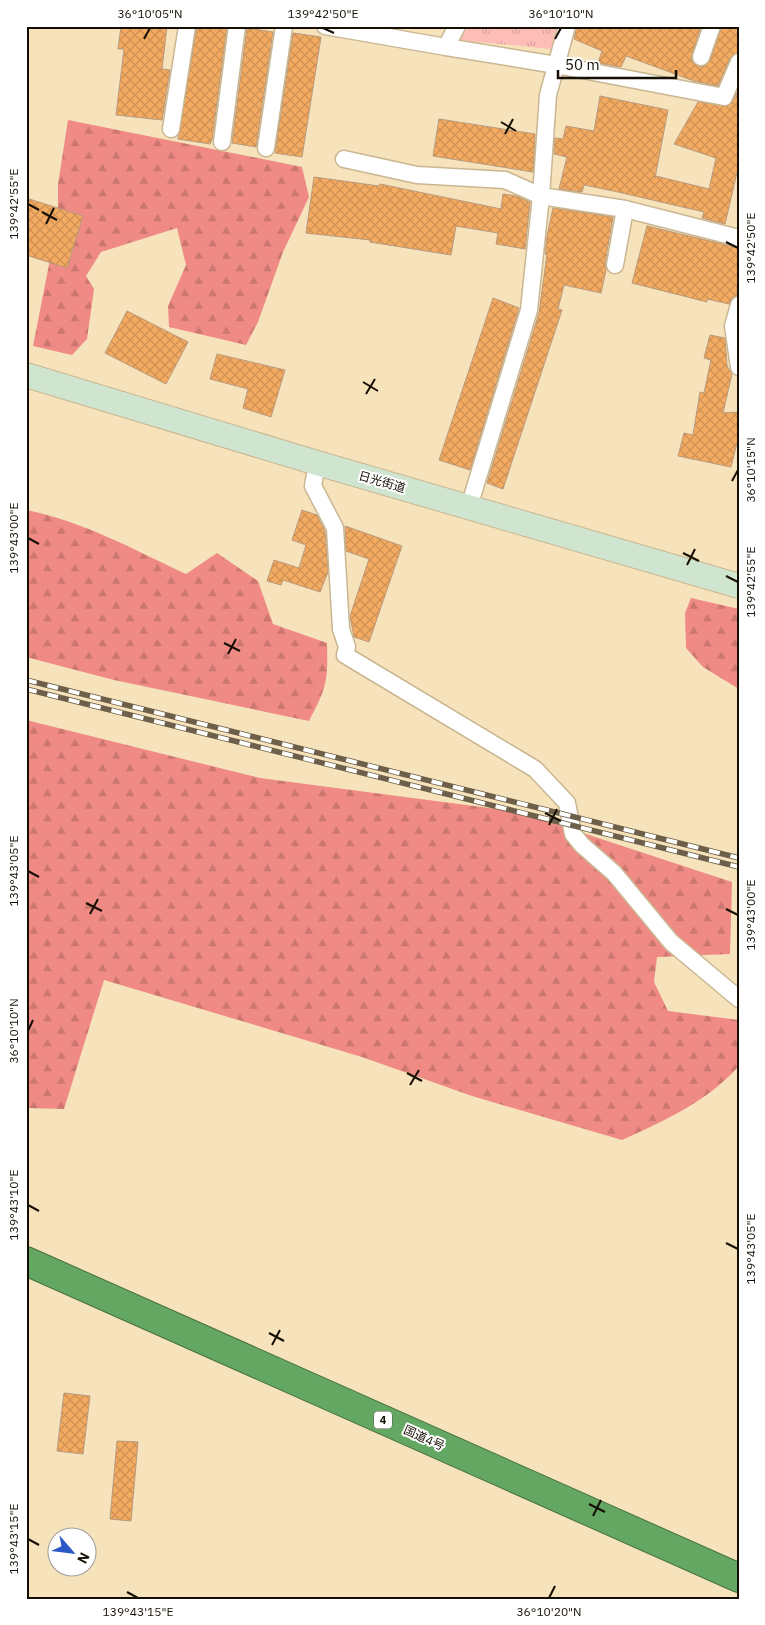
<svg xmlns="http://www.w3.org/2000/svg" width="765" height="1625" font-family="'IBM Plex Sans','Noto Sans JP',sans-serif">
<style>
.grass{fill:url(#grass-tufts)}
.forest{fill:url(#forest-firs)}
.building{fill:url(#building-cross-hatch);stroke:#b99a7d}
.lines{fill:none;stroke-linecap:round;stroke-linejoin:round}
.street-casing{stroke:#cab792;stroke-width:19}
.secondary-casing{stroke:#cab792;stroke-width:26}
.highway-casing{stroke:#487141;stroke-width:30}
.street{stroke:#fff;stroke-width:16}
.secondary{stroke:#d0e5d0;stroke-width:24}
.highway{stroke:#63a763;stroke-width:28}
.rail-casing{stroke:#6c604a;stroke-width:5.5}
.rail{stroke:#fff;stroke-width:4;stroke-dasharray:11;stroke-linecap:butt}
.ticks{fill:none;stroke:#150e03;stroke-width:2}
.labels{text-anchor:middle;stroke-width:4;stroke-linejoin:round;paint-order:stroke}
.shield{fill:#fff;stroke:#5b564f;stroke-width:1}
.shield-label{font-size:11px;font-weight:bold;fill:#150e03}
.street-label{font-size:12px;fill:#150e03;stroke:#fff}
.neatline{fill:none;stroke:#150e03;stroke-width:2}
.ticks-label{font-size:12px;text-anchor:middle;fill:#150e03}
</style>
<defs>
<pattern id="grass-tufts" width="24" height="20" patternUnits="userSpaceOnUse" patternTransform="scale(1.25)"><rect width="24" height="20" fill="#febdb7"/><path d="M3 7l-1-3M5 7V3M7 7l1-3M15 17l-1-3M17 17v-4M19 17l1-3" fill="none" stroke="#d9a19c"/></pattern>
<pattern id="forest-firs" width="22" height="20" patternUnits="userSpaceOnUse" patternTransform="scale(1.25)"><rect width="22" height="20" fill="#ef8a84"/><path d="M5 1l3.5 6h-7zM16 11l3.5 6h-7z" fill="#cc7670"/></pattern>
<pattern id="building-cross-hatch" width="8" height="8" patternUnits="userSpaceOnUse" patternTransform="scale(1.25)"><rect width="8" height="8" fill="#f3aa61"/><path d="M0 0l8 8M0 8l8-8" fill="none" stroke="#cf9153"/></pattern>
</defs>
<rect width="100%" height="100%" fill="#f6e2bb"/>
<polygon class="grass" points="465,26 557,26 551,49 458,40"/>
<g class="forest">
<polygon points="68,120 302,167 309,197 283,252 258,322 246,345 169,327 168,306 186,265 177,228 101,252 86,276 94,289 87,339 72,355 33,346 58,219 58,184"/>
<path d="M26 510C83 521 134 550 186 574L217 553 258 581 273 624 327 643C328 681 327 687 309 721L114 680 26 657Z"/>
<polygon points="691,598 739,609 739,689 703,667 686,648 685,613"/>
<path d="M26 720 260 778 519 812 732 882 730 954 657 957 654 982 668 1011 739 1020 737 1068C706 1102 664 1121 622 1140L472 1096 362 1057 104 980 64 1109 26 1108Z"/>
</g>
<g class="building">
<polygon points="121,26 167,26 162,69 170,70 162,120 116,115 124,49 118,49"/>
<polygon points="197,26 227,26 212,140 210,144 178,139"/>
<polygon points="577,26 701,26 691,58 694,64 702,67 710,60 722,26 739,26 739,52 730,58 718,86 694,81 626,56 621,67 598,63 602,51 574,39"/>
<polygon points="247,28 273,32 256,147 232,143"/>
<polygon points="293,33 321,37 302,157 275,153"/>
<polygon points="739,88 739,164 725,224 702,218 704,212 618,192 584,185 582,192 559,189 567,157 554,154 555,138 563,139 566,126 594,131 600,96 668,110 655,178 656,176 709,189 716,158 674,144 698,102 727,106 733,101"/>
<polygon points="439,119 535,134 533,172 433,156"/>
<polygon points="314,177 379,186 380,184 501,209 503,194 516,196 530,202 525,249 496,244 498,233 456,226 451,255 370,242 370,240 306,233"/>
<polygon points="26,198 83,216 67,268 26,255"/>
<polygon points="553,208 613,217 605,263 606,270 601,293 564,285 558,309 562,310 503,489 487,483 539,313 547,254 545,254 547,236"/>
<polygon points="647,226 739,248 737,295 732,298 729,304 707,299 707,302 632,283"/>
<polygon points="493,298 519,308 470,470 439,460"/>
<polygon points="127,311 188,342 166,384 105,353"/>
<polygon points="710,335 725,338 727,366 732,374 723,413 739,412 739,435 731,467 678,456 684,433 693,435 700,392 704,393 711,360 704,358"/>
<polygon points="217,354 285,370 271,417 243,408 248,389 210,379"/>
<polygon points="302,510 317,515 325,531 328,572 320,592 283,580 281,585 267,581 274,560 299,568 306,545 292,540"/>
<polygon points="345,526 402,546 369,642 354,637 350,616 369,559 346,551"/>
<polygon points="64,1393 90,1396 83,1454 57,1451"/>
<polygon points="117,1441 138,1442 131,1521 110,1519"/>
</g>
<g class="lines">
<defs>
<g id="street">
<polyline points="325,26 446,47"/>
<polyline points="457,26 446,47 556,65 724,97 739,62"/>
<polyline points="567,26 548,95 541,196 625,209 615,265"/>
<polyline points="701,57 712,26"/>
<polyline points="171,129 187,26"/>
<polyline points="222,142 237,26"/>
<polyline points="266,148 284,26"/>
<polyline points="344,159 417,175 505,180 541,196 529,310 469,507"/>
<polyline points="625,209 739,238"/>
<polyline points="739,305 733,326 739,367"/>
<polyline points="317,463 313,486 335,528 341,629 347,647 345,655 535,769 567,803 573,834 582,845 614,873 671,942 739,999"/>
</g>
<polyline id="secondary" points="26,375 317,463 739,586"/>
<polyline id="highway" points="26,1261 739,1578"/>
</defs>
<use href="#street" class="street-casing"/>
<use href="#secondary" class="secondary-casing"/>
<use href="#highway" class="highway-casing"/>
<use href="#street" class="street"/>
<use href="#secondary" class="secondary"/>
<use href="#highway" class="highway"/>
<defs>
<g id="rail">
<polyline points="26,680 739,858"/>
<polyline points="26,689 739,867"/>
</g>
</defs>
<use href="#rail" class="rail-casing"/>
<use href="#rail" class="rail"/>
</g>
<path class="ticks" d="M323 28 334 33M144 39 150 28M555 39 561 28M501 122 516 131M505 134 513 119M28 204 39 210M42 212 57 220M46 224 54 208M726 242 738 248M363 382 378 391M366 394 375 379M732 481 738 470M28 538 39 544M683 553 699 561M687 565 695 549M726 576 738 582M224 643 240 651M228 654 236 639M545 813 561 821M549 825 557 809M28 871 39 877M86 903 102 911M726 909 738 915M90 914 98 899M28 1031 33 1020M407 1073 422 1081M410 1085 419 1070M28 1205 39 1211M726 1243 738 1249M269 1333 284 1341M272 1345 280 1330M589 1504 605 1512M593 1516 601 1500M28 1539 39 1545M127 1592 138 1598M549 1598 555 1586"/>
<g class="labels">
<rect class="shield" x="374" y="1411.5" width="18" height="17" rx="4"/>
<g class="shield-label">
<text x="383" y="1424">4</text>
</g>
<g class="street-label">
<text transform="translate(382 482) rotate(16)" y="4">日光街道</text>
<text transform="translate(424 1438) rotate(24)" y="4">国道4号</text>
</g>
</g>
<rect width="765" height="1625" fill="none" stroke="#ffffff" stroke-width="55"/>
<g transform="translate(72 1552) rotate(118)"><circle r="24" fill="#ffffff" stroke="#a19f9a"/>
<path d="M0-4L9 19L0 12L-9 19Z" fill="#2a57c6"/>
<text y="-8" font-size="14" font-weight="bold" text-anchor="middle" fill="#150e03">N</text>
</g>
<path d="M558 70v8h118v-8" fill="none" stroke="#150e03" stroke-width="2.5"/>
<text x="565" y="70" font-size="15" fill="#150e03" stroke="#ffffff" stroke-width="4" paint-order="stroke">50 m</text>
<rect x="28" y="28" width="710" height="1570" class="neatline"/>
<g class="ticks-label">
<text x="150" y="18">36°10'05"N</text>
<text x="323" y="18">139°42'50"E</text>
<text x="561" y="18">36°10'10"N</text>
<text transform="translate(14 204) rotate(-90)" y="4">139°42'55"E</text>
<text transform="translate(751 248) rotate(-90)" y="4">139°42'50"E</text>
<text transform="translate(751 470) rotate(-90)" y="4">36°10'15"N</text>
<text transform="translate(14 538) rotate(-90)" y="4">139°43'00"E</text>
<text transform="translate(751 582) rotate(-90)" y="4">139°42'55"E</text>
<text transform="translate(14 871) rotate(-90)" y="4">139°43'05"E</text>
<text transform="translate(751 915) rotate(-90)" y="4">139°43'00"E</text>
<text transform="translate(14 1031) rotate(-90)" y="4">36°10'10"N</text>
<text transform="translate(14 1205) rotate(-90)" y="4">139°43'10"E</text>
<text transform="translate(751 1249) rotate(-90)" y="4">139°43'05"E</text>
<text transform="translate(14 1539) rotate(-90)" y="4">139°43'15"E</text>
<text x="138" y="1616">139°43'15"E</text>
<text x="549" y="1616">36°10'20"N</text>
</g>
</svg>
